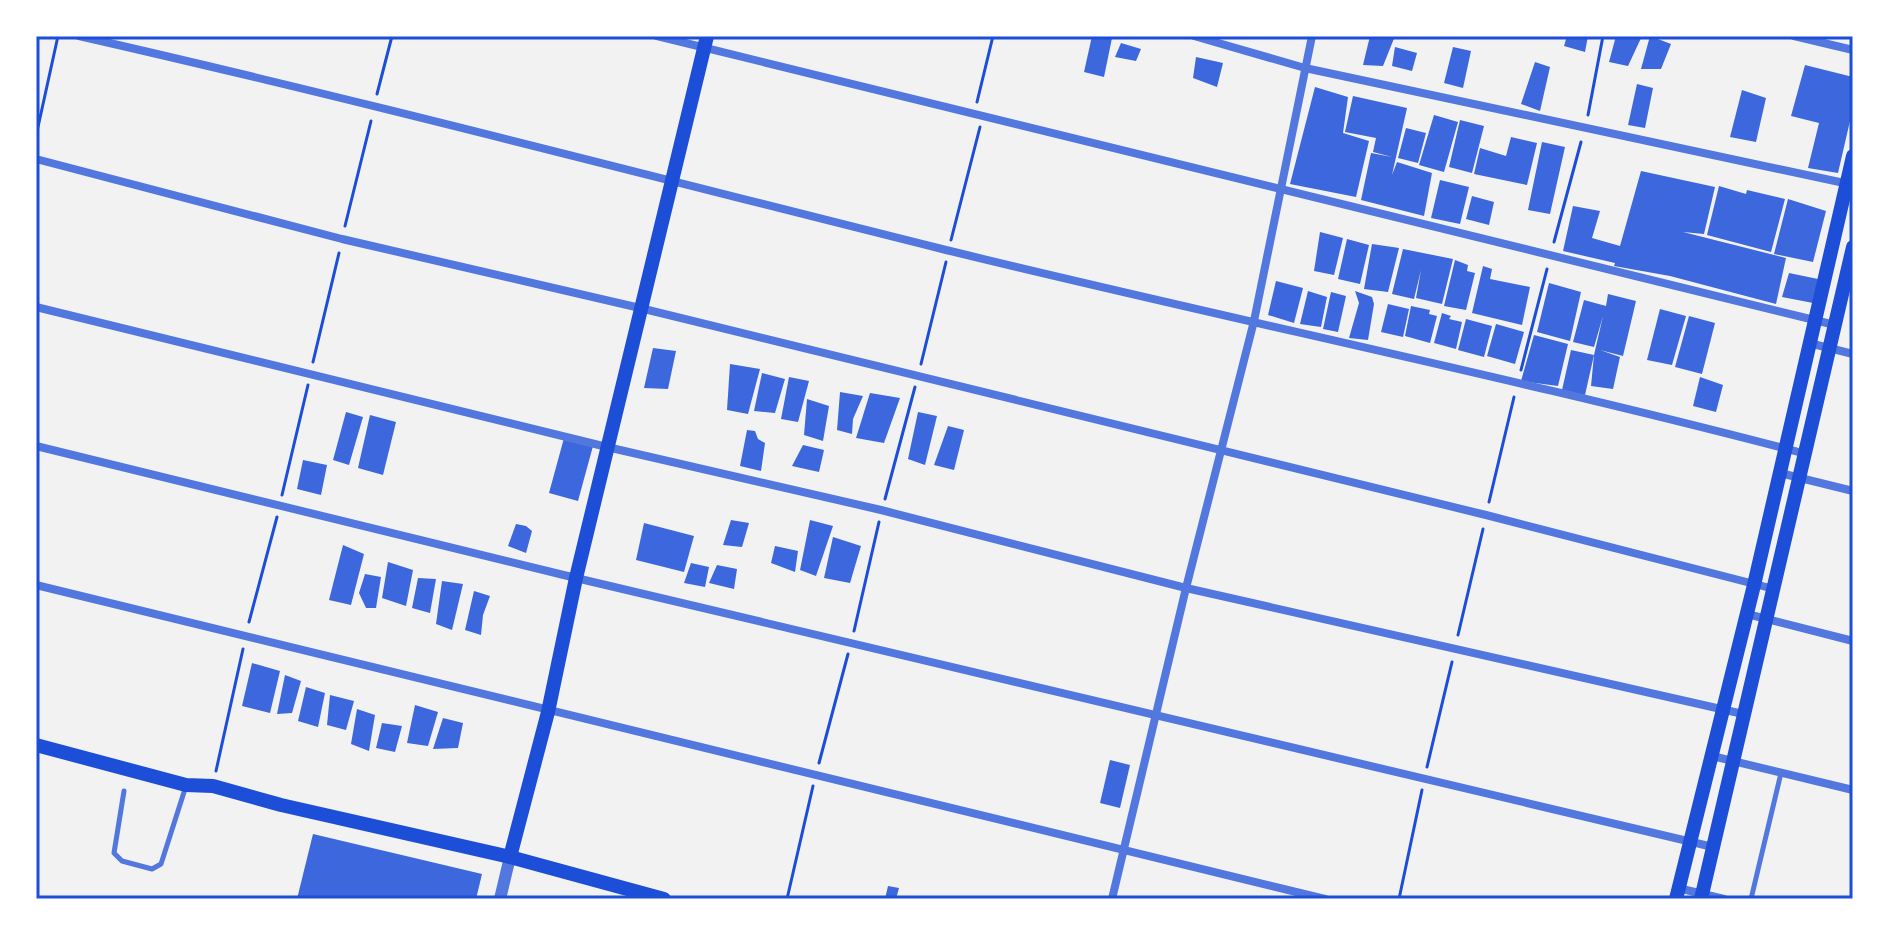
<svg xmlns="http://www.w3.org/2000/svg" width="1889" height="935" font-family="'Libre Baskerville',serif">
<style>
.building{fill:#3d67dc}
.lines{fill:none;stroke-linecap:round;stroke-linejoin:round}
.path{stroke:#1d4ed8;stroke-width:3}
.service{stroke:#5277de;stroke-width:5}
.minor{stroke:#5277de;stroke-width:8}
.tertiary{stroke:#5277de;stroke-width:12}
.secondary{stroke:#1d4ed8;stroke-width:14}
.primary{stroke:#1d4ed8;stroke-width:14}
.neatline{fill:none;stroke:#1d4ed8;stroke-width:3}
</style>
<rect width="100%" height="100%" fill="#f2f2f2"/>
<g class="building">
<polygon points="1092,36 1112,38 1104,77 1084,72"/>
<polygon points="1370,36 1395,36 1383,66 1363,65"/>
<polygon points="1567,36 1588,36 1585,52 1564,46"/>
<polygon points="1616,36 1642,36 1628,66 1609,62"/>
<polygon points="1650,36 1671,44 1661,69 1641,69"/>
<polygon points="1121,43 1141,49 1136,61 1115,57"/>
<polygon points="1395,47 1417,53 1412,71 1392,66"/>
<polygon points="1453,47 1471,51 1463,88 1444,83"/>
<polygon points="1196,57 1223,63 1217,87 1193,78"/>
<polygon points="1535,62 1550,67 1540,111 1521,104"/>
<polygon points="1805,65 1853,77 1853,108 1838,173 1808,168 1819,123 1791,116"/>
<polygon points="1637,84 1653,88 1645,128 1628,125"/>
<polygon points="1315,87 1348,97 1343,133 1369,141 1356,197 1290,184"/>
<polygon points="1742,90 1766,98 1756,142 1730,137"/>
<polygon points="1353,96 1407,108 1392,175 1397,162 1432,173 1424,216 1361,200 1371,153 1392,157 1373,152 1376,138 1345,132"/>
<polygon points="1434,115 1458,122 1444,172 1419,165"/>
<polygon points="1460,120 1484,126 1472,173 1449,167"/>
<polygon points="1406,128 1426,133 1418,163 1398,158"/>
<polygon points="1511,137 1537,143 1527,185 1474,174 1480,148 1506,156"/>
<polygon points="1542,142 1565,147 1550,214 1528,210"/>
<polygon points="1641,171 1715,187 1704,234 1683,232 1786,258 1776,304 1670,276 1614,266 1615,263 1563,251 1573,206 1600,211 1592,238 1620,246"/>
<polygon points="1440,180 1469,187 1460,224 1431,218"/>
<polygon points="1719,186 1746,194 1747,190 1785,199 1771,252 1707,235"/>
<polygon points="1472,196 1494,202 1489,225 1466,219"/>
<polygon points="1788,199 1826,211 1813,262 1774,254"/>
<polygon points="1320,232 1343,238 1334,275 1314,271"/>
<polygon points="1347,239 1369,245 1360,284 1338,279"/>
<polygon points="1372,244 1399,248 1388,292 1364,289"/>
<polygon points="1403,249 1453,259 1442,304 1416,298 1421,270 1414,299 1392,294"/>
<polygon points="1455,260 1468,265 1467,271 1475,273 1466,310 1444,306"/>
<polygon points="1483,266 1492,269 1490,279 1530,287 1522,325 1472,313"/>
<polygon points="1789,273 1818,279 1813,303 1782,297"/>
<polygon points="1276,281 1303,288 1294,323 1268,315"/>
<polygon points="1549,283 1581,292 1570,341 1537,332"/>
<polygon points="1308,291 1327,297 1321,327 1300,324"/>
<polygon points="1355,291 1372,297 1374,304 1368,340 1349,338 1359,303"/>
<polygon points="1331,292 1346,296 1338,332 1323,329"/>
<polygon points="1608,294 1636,301 1623,356 1600,350 1620,357 1613,389 1591,386 1594,355 1603,316 1594,347 1573,342 1584,300 1606,306"/>
<polygon points="1388,304 1409,309 1403,337 1381,332"/>
<polygon points="1411,306 1430,310 1429,314 1437,316 1430,343 1405,336"/>
<polygon points="1660,309 1686,316 1672,365 1647,360"/>
<polygon points="1442,313 1451,316 1449,319 1462,322 1456,349 1434,343"/>
<polygon points="1689,316 1715,323 1702,374 1675,367"/>
<polygon points="1466,319 1492,326 1484,357 1458,350"/>
<polygon points="1496,324 1524,332 1515,364 1487,356"/>
<polygon points="1534,335 1568,344 1558,386 1521,381"/>
<polygon points="653,348 676,351 668,389 644,388"/>
<polygon points="1571,350 1594,355 1585,395 1562,390"/>
<polygon points="730,364 760,369 748,414 727,410"/>
<polygon points="762,373 785,379 775,413 754,411"/>
<polygon points="789,377 809,381 798,422 781,419"/>
<polygon points="1700,377 1723,385 1716,412 1693,406"/>
<polygon points="840,392 863,396 853,419 852,434 837,430"/>
<polygon points="870,393 900,398 884,443 856,438"/>
<polygon points="807,399 829,406 823,441 804,435"/>
<polygon points="346,412 363,417 349,465 333,460"/>
<polygon points="918,412 937,416 925,465 908,459"/>
<polygon points="370,415 396,422 383,475 358,468"/>
<polygon points="948,426 964,430 954,470 934,465"/>
<polygon points="747,430 755,431 758,439 765,443 761,471 740,466"/>
<polygon points="564,438 593,446 578,501 549,493"/>
<polygon points="803,445 824,450 819,472 792,466"/>
<polygon points="303,460 327,465 321,495 297,489"/>
<polygon points="731,520 749,523 742,547 723,545"/>
<polygon points="810,520 833,526 816,576 800,570"/>
<polygon points="644,523 694,536 684,572 636,560"/>
<polygon points="516,524 526,526 532,531 526,553 508,546"/>
<polygon points="833,537 861,546 850,583 824,578"/>
<polygon points="343,545 364,554 351,605 329,600"/>
<polygon points="775,546 798,551 795,572 771,563"/>
<polygon points="388,562 413,570 406,606 382,598"/>
<polygon points="691,563 709,567 705,587 684,583"/>
<polygon points="717,565 737,569 734,589 709,583"/>
<polygon points="365,574 381,577 376,608 366,608 359,593"/>
<polygon points="418,578 436,579 430,613 412,608"/>
<polygon points="442,581 463,584 452,630 436,624"/>
<polygon points="474,591 490,596 483,615 481,635 465,630"/>
<polygon points="252,663 280,671 270,713 242,706"/>
<polygon points="285,675 301,681 292,713 277,714"/>
<polygon points="306,687 325,693 318,727 298,721"/>
<polygon points="330,695 354,701 346,730 327,725"/>
<polygon points="415,705 438,712 428,746 407,743"/>
<polygon points="357,709 375,715 369,751 351,744"/>
<polygon points="443,718 463,723 458,748 433,749"/>
<polygon points="382,723 402,726 395,752 376,748"/>
<polygon points="1110,760 1130,765 1120,808 1100,803"/>
<polygon points="313,834 482,874 476,899 297,899"/>
<polygon points="888,886 899,888 896,899 885,899"/>
</g>
<g class="lines">
<g class="path">
<polyline points="377,94 392,36"/>
<polyline points="977,102 993,36"/>
<polyline points="1588,115 1603,36"/>
<polyline points="36,136 58,36"/>
<polyline points="345,226 371,121"/>
<polyline points="951,240 980,127"/>
<polyline points="1554,242 1581,142"/>
<polyline points="313,362 339,253"/>
<polyline points="921,364 946,262"/>
<polyline points="1521,370 1547,269"/>
<polyline points="282,495 308,385"/>
<polyline points="885,499 915,387"/>
<polyline points="1489,502 1514,397"/>
<polyline points="249,622 277,517"/>
<polyline points="854,631 879,522"/>
<polyline points="1458,635 1483,529"/>
<polyline points="819,763 848,654"/>
<polyline points="1427,767 1452,662"/>
<polyline points="216,771 243,649"/>
<polyline points="787,899 813,786"/>
<polyline points="1399,899 1422,790"/>
</g>
<g class="service">
<polyline points="124,791 114,853 122,861 152,869 161,864 185,789"/>
<polyline points="1751,899 1781,773"/>
</g>
<g class="minor">
<path d="M79 36C369 102 657 178 946 250 1232 320 1521 379 1806 454"/>
<polyline points="657,36 1835,325"/>
<polyline points="1194,36 1305,68 1849,184"/>
<polyline points="1794,36 1853,50"/>
<polyline points="36,159 342,239 640,308 1486,515 1774,589"/>
<polyline points="36,307 607,447 881,510 1186,588 1743,714"/>
<polyline points="1809,343 1853,354"/>
<polyline points="36,446 576,578 1713,847"/>
<polyline points="1780,473 1853,491"/>
<polyline points="36,585 1325,899"/>
<polyline points="1747,614 1853,641"/>
<polyline points="1712,756 1853,790"/>
<polyline points="1678,888 1724,899"/>
<polyline points="1112,899 1186,588 1254,321 1312,36"/>
</g>
<polyline class="tertiary" points="500,899 510,857"/>
<g class="secondary">
<polyline points="36,745 186,785 213,786 281,805 510,857 664,899"/>
<polyline points="510,857 548,712 576,578 707,36"/>
</g>
<g class="primary">
<polyline points="1676,899 1754,585 1853,156"/>
<polyline points="1701,899 1853,247"/>
</g>
</g>
<rect width="1889" height="935" fill="none" stroke="#ffffff" stroke-width="76"/>
<rect x="38" y="38" width="1813" height="859" class="neatline"/>
</svg>
